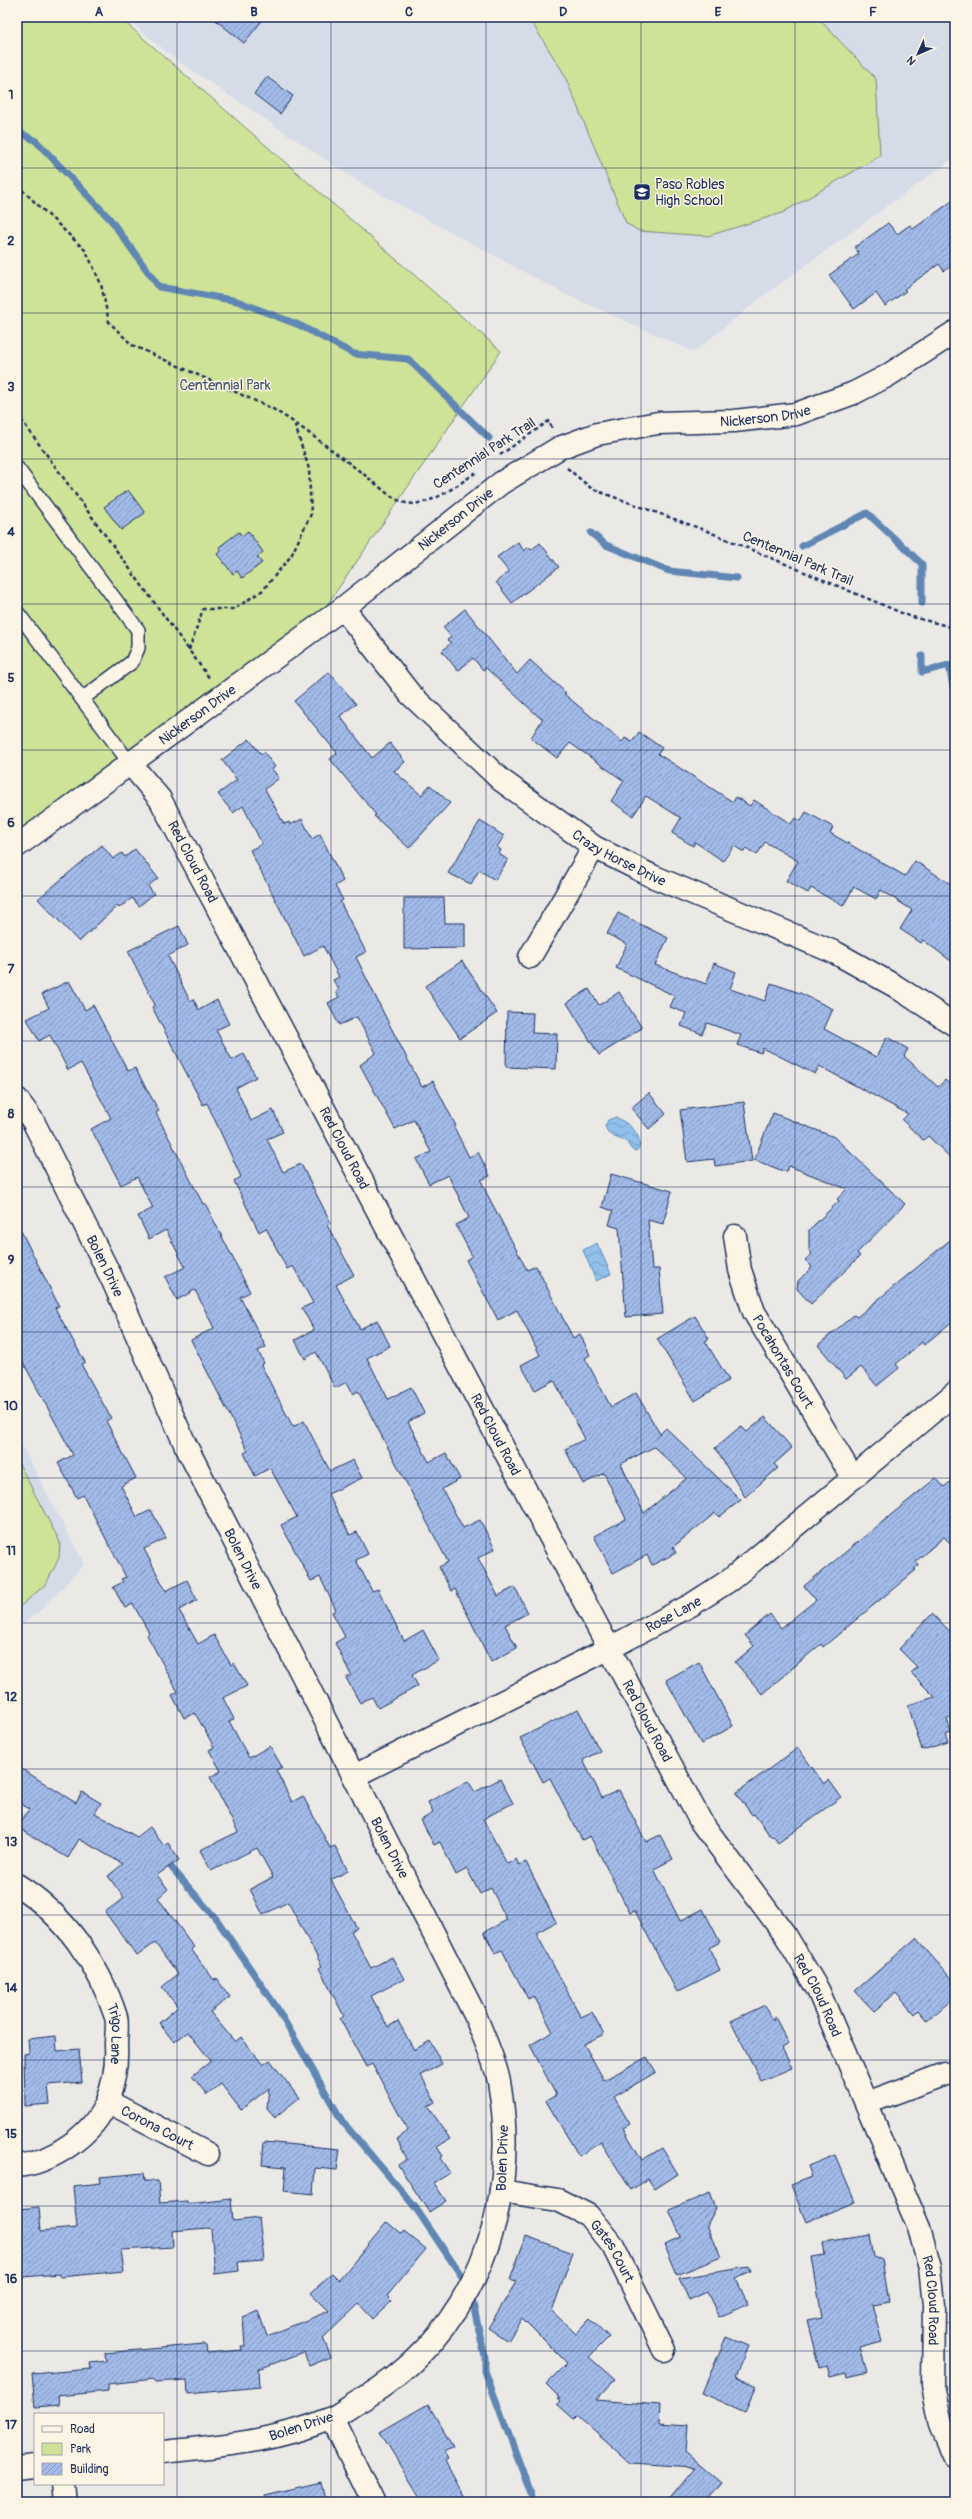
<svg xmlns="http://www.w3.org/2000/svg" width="972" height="2519" font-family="Pangolin,sans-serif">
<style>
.built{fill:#d5dbe7}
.park{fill:#cee398;stroke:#74897b}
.water{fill:url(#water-waves);stroke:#6187b3}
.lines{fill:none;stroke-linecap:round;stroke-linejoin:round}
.stream{stroke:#6187b3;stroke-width:7}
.building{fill:url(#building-hatch);stroke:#1b2f5e;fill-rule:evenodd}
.service-casing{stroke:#1b2f5e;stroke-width:16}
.minor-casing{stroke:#1b2f5e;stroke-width:25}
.tertiary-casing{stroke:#1b2f5e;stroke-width:25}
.path{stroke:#1b2f5e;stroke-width:2.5;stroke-dasharray:4 3;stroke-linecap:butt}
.service{stroke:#fcf5e5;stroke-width:13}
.minor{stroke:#fcf5e5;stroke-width:22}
.tertiary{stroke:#fcf5e5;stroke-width:22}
.grid{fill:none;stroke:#1b2f5e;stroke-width:1;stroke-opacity:0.55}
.labels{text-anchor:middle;stroke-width:3;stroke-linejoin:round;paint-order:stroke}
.poi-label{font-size:14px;fill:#1b2f5e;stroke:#fcf5e5;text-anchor:start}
.park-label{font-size:14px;fill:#3f536a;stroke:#fcf5e5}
.street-label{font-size:14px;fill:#1b2f5e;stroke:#fcf5e5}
.neatline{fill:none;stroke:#1b2f5e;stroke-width:1.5}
.grid-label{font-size:13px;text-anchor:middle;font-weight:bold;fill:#1b2f5e}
</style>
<defs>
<pattern id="water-waves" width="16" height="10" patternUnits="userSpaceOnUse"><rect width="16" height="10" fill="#90c1ec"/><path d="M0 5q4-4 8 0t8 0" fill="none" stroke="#759dc2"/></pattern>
<pattern id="building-hatch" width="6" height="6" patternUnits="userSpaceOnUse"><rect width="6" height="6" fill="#a3bbe9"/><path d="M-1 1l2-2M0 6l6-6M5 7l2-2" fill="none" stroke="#8498c0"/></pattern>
</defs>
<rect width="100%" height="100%" fill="#eae9e6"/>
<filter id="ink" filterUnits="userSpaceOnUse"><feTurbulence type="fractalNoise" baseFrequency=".025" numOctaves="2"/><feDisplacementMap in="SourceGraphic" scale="8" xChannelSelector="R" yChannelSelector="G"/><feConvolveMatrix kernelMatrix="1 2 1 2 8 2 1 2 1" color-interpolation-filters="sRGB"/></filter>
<g filter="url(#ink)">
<g class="built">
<polygon points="124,17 955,17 955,157 758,300 694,352 565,294 362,184 178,61"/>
<polygon points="17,1436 84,1564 41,1610 17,1628"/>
</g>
<g class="park">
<polygon points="17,17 119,17 501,351 305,637 17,846"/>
<polygon points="528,17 817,17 876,79 880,156 782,213 708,236 639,231 626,223 563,72"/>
<polygon points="17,1460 60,1542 59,1558 46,1584 17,1609"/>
</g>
<g class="water">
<path d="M616 1117C628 1124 642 1132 639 1148L636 1151 631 1149 627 1142C617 1137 609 1138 605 1126L608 1120Z"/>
<polygon points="597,1243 611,1274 596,1281 583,1250"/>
</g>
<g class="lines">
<g class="stream">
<polyline points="17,131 36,141 110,219 159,287 237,301 299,325 354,354 408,359 489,438"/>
<polyline points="591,533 606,545 669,571 737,578"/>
<polyline points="802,546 867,513 922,564 922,603"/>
<polyline points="922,656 922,672 949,665 955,698"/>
<polyline points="165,1860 217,1920 277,2008 342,2121 415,2207 467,2284"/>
<polyline points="471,2295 485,2357 485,2371 534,2502"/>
</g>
</g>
<g class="building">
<polygon points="212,17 265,17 244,43"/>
<polygon points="267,77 293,96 280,114 254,94"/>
<polygon points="955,199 955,263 944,271 939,264 904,289 906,291 885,306 876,293 854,309 829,275 859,254 855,247 888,223 897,234 910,225 913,229"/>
<polygon points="128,490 145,513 121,530 104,507"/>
<polygon points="248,531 263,552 257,557 262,563 242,578 237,571 233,574 217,554 221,551 219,547 239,532 242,536"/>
<polygon points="518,542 524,551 529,547 531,550 540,543 559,567 512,603 496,582 509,572 497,557"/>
<polygon points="465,609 517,674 530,660 566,693 564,694 622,742 625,738 632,742 639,732 662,748 658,754 733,802 736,797 750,806 754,800 791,824 795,818 801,821 806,812 833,827 830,833 905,876 915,861 955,887 955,964 923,940 921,943 900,929 912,910 881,890 876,899 854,887 843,906 811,888 808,893 786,881 798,861 765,842 757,855 746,848 744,852 734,846 723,861 695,842 693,846 672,833 681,818 646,796 633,816 611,801 624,781 570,743 557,758 531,738 543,718 539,717 486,668 483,670 473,658 458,671 442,651 451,643 447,640 451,637 443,627"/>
<polygon points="329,672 356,704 340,716 372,758 390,743 405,762 394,771 421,795 430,785 450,803 409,848 374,816 376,815 330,759 337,753 294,701"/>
<path d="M249 739 261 754 264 752 275 767 272 769 279 778 265 789 284 824 289 822 290 825 302 819 312 839 320 834 343 881 335 886 343 900 340 902 366 952 356 957 387 1020 422 1087 433 1081 456 1126 454 1127 469 1157 478 1152 490 1176 481 1180 487 1194 527 1270 536 1266 573 1338 580 1334 590 1355 585 1358 611 1407 636 1393 660 1434 666 1428 741 1500 719 1517 715 1513 673 1547 676 1553 652 1565 647 1555 613 1573 594 1536 626 1519 604 1473 583 1484 565 1449 585 1439 554 1380 535 1390 521 1365 540 1355 517 1310 498 1320 466 1260 472 1256 456 1225 469 1218 448 1175 429 1184 416 1159 431 1152 414 1120 395 1129 360 1065 376 1053 357 1017 339 1025 328 1003 339 997 336 992 339 990 333 980 339 977 323 946 304 956 250 850 262 844 243 806 233 813 218 794 237 780 222 760ZM654 1447 687 1478 644 1513 621 1464Z"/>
<polygon points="480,821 504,836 497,847 501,850 499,854 508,860 495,880 479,870 471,884 448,873"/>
<polygon points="102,845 113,859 122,853 125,857 135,849 158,878 148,886 154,894 139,906 132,898 119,908 117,906 79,942 38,899"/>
<polygon points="404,898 444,898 445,923 465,923 465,948 404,949"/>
<polygon points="618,913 668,938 655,965 706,984 714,963 736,972 730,989 765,1001 771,983 800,993 833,1009 824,1029 876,1057 887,1037 908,1049 904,1056 938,1087 945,1080 955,1089 955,1162 928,1136 923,1140 902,1120 908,1114 819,1066 815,1074 763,1048 761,1053 737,1045 741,1035 707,1023 702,1034 681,1026 686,1013 670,1007 675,996 616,968 627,944 607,934"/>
<polygon points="179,926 188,945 168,956 190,1001 193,999 199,1010 217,1000 229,1024 216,1030 232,1060 244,1054 256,1077 236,1088 251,1121 273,1110 283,1132 267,1139 283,1172 301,1164 331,1223 327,1225 354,1275 336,1285 360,1329 377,1320 390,1346 367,1358 388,1399 411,1387 424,1413 408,1422 429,1462 446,1453 460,1479 442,1489 463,1528 480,1520 495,1549 478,1558 498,1596 515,1587 528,1613 505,1625 517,1648 491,1662 455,1589 451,1591 439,1567 448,1562 358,1391 353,1394 347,1382 335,1388 316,1352 305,1359 295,1340 314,1330 302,1308 313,1303 293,1266 287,1269 266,1228 259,1232 234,1181 241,1177 237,1168 207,1103 203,1105 152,1007 155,1005 128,951"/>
<polygon points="462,961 497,1013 460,1038 425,986"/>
<polygon points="69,981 85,1010 93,1005 128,1071 135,1068 159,1111 156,1113 203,1204 205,1203 250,1292 240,1297 266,1347 258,1351 264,1363 261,1365 293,1427 304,1421 330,1471 353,1460 362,1478 328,1494 350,1535 357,1532 368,1554 356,1560 372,1591 378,1589 404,1641 423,1630 439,1660 412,1675 418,1686 378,1708 372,1697 360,1703 346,1678 351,1675 335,1643 345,1637 332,1612 336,1610 320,1577 311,1581 281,1525 297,1517 270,1468 255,1476 244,1453 248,1451 191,1340 214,1328 195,1290 177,1300 165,1277 185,1267 166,1230 149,1239 138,1216 153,1208 137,1177 121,1185 91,1129 111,1118 81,1063 68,1070 50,1035 39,1041 27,1019 49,1008 42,994"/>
<polygon points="589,989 599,1005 619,992 642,1028 599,1055 567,1003"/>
<polygon points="507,1012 533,1013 532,1033 557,1034 556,1069 506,1067"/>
<polygon points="649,1093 666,1114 649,1129 631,1108"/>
<polygon points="744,1102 752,1161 715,1166 714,1159 687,1162 680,1110"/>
<polygon points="773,1113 834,1137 905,1204 857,1253 860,1256 811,1304 797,1289 798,1281 812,1267 805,1260 812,1254 809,1250 809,1230 839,1201 837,1199 847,1189 789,1166 786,1172 754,1160"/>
<polygon points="611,1174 672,1191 663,1224 648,1220 652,1269 659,1269 663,1314 626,1317 619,1228 609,1225 613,1211 602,1207"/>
<polygon points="17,1223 59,1306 55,1308 85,1362 81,1364 111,1418 106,1421 136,1478 121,1486 137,1517 151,1510 166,1538 144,1549 166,1591 187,1580 197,1600 179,1610 198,1644 214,1635 231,1665 234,1663 247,1686 223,1698 234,1719 229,1721 249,1758 270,1746 282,1767 276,1770 292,1802 303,1796 330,1848 335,1846 348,1871 331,1880 357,1928 351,1931 371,1968 392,1957 404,1979 371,1996 388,2027 398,2021 414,2050 430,2041 442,2064 421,2075 435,2102 428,2106 450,2139 437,2147 443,2156 440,2158 450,2173 434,2183 446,2201 429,2212 398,2165 407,2159 397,2139 408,2131 372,2064 366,2067 340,2019 344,2016 319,1968 322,1966 288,1902 263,1915 250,1889 273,1877 257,1848 211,1871 200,1850 238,1832 210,1777 221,1771 209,1750 214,1747 195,1713 184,1718 172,1695 178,1692 147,1635 149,1633 133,1604 125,1608 113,1587 123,1582 121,1579 126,1577 83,1495 77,1498 58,1463 73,1455 17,1351"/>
<polygon points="955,1236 955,1319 924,1345 922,1342 896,1364 899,1368 877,1386 861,1367 846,1379 818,1345 854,1315 857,1317"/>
<polygon points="695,1316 709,1339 705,1341 729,1380 695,1401 657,1339"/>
<polygon points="765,1417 792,1448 774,1464 778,1468 745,1497 715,1448 741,1426 747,1432"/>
<polygon points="936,1478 944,1487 955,1478 955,1548 944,1537 916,1561 919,1565 914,1569 916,1570 823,1647 821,1644 762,1694 735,1662 754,1646 745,1635 770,1614 781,1628 816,1600 804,1586"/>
<polygon points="932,1614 955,1636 955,1717 947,1719 951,1732 945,1734 948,1742 922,1750 908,1705 935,1697 911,1673 917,1667 899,1649"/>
<polygon points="699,1662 733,1726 701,1744 666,1680"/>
<polygon points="578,1709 600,1751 583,1760 602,1798 619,1790 646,1842 660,1835 673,1859 654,1869 680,1921 703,1909 720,1942 709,1948 720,1970 677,1992 635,1911 630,1913 590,1836 582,1840 550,1778 543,1782 520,1738"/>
<polygon points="798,1748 824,1784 829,1780 841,1797 778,1843 773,1836 771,1837 754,1814 752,1815 736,1793"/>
<polygon points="17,1766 76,1803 82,1792 101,1803 95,1813 137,1837 150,1827 164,1846 168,1843 179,1860 157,1875 168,1889 158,1898 194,1947 191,1949 214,1980 216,1978 230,1997 210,2012 235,2042 241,2037 263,2065 270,2060 299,2098 275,2117 267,2108 269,2088 241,2110 221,2084 207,2095 192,2076 211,2061 188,2032 174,2042 159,2023 178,2007 162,1987 178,1974 155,1943 137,1956 105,1912 124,1898 108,1876 123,1864 79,1839 68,1858 17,1827 29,1809 17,1802"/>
<polygon points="500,1779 513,1803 483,1819 507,1864 516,1859 519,1865 526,1862 556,1922 536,1933 581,2017 592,2012 604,2034 584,2044 604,2080 647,2057 656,2072 614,2097 630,2124 623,2128 642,2160 662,2148 678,2174 655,2189 648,2179 631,2190 601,2142 579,2156 546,2101 556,2095 530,2045 553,2032 534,1996 528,1999 502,1950 495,1953 484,1932 507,1920 491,1888 480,1894 467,1869 456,1875 440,1842 434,1845 421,1820 433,1813 428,1802 468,1781 475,1792"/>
<polygon points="916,1938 955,1983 955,1997 927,2021 918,2010 914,2014 896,1993 874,2011 855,1991"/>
<polygon points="765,2005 773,2021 775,2017 789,2044 782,2048 792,2068 761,2081 731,2021"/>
<polygon points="56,2036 57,2051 79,2049 82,2082 48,2085 50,2104 25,2106 24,2054 29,2053 28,2039"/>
<polygon points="264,2142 340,2149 337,2170 315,2168 313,2194 284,2191 286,2167 262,2165"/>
<polygon points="835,2155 855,2202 806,2222 791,2185 812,2177 808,2166"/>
<polygon points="144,2173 145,2181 158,2181 160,2203 187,2201 188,2204 231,2199 233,2221 259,2218 264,2260 238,2262 239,2271 215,2274 211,2229 208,2228 172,2231 173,2247 121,2250 124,2271 60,2277 60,2274 23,2277 20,2235 17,2235 17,2209 39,2207 41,2231 77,2228 73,2186 101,2183 100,2177"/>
<polygon points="710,2193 716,2208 707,2225 721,2257 677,2275 664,2244 681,2237 669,2210"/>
<polygon points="387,2222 400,2233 404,2231 426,2249 387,2296 392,2301 373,2319 359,2304 323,2338 331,2357 309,2366 304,2352 259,2369 260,2387 188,2394 187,2380 155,2382 154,2379 108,2384 108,2391 58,2396 59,2405 35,2407 32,2374 91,2369 90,2363 106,2361 105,2353 203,2344 206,2346 207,2353 242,2350 241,2346 245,2346 243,2317 258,2311 267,2336 329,2311 311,2293 332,2273 339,2280"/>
<polygon points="870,2235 874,2257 882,2260 889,2301 872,2304 882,2342 860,2348 867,2372 848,2377 847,2372 831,2376 828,2366 819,2368 807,2321 822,2318 812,2257 825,2255 823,2242"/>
<polygon points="526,2236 573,2253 552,2311 576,2334 590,2319 609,2337 589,2357 615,2380 596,2400 660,2405 659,2423 688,2425 686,2452 722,2483 706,2502 666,2502 695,2467 630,2463 577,2416 574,2419 557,2404 560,2401 557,2398 560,2398 546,2384 567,2363 522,2318 508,2341 488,2328 516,2282 510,2280"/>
<polygon points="749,2267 751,2272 736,2279 748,2304 719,2317 707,2292 689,2300 679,2278"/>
<polygon points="726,2337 748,2346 735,2377 757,2386 745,2412 702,2393"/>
<polygon points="428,2404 453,2447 444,2452 448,2459 445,2461 467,2502 423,2502 380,2432"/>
<polygon points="321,2482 326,2502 266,2502 265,2495"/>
</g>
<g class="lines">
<defs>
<g id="service">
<polyline points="17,468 138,630 138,648 132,662 82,699"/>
<polyline points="17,612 129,762"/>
</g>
<g id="minor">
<path id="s1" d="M343 608 410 694 501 780 594 847 652 876 836 953 895 986 955 1025"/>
<path id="s2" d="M129 762 160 799 701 1822 786 1936 818 1990 919 2228 930 2267 934 2305 933 2386 941 2425 955 2457"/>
<polyline points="530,957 594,847"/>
<path id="s3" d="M17 1099 33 1121 113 1281 185 1444 475 2015C483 2036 495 2060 499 2082 522 2208 473 2333 363 2399 352 2405 342 2413 332 2418 279 2441 220 2446 163 2452"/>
<path id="s4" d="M735 1236 740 1270 754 1312 853 1478"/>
<path id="s5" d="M354 1776 610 1648 691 1605 730 1580 955 1393"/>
<path id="s6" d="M17 1885C64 1914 99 1964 116 2017 118 2024 116 2036 116 2044 117 2062 114 2083 107 2101 94 2134 52 2163 17 2166"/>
<path id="s7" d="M107 2101 208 2154"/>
<polyline points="867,2103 945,2074 955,2073"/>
<path id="s8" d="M501 2191 558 2200 588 2215 613 2246 664 2350"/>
<polyline points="332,2418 373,2502"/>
<polyline points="17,2468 35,2466"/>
<polyline points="62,2484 64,2502"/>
</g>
<g id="tertiary">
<path id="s9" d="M17 846 343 608 501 483 559 448 597 434 658 423 734 421 796 414 854 393 887 376 955 332"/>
</g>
</defs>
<use href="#service" class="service-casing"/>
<use href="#minor" class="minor-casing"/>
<use href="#tertiary" class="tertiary-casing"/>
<g class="path">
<path d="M17 185 86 251 101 284 109 322 132 345 273 409C306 429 335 453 366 476 377 484 392 500 406 503 430 508 460 483 478 471"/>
<polyline points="17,414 210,679"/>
<polyline points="500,455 549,421 552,428"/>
<polyline points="567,468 592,489 707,531 909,616 955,628"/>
<polyline points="189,650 203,609 234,609 263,590 291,556 311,514 309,469 294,422"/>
</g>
<use href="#service" class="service"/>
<use href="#minor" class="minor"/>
<use href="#tertiary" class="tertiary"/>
</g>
</g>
<path class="grid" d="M177 17V2502M331 17V2502M486 17V2502M641 17V2502M795 17V2502M17 168H955M17 313H955M17 459H955M17 604H955M17 750H955M17 896H955M17 1041H955M17 1187H955M17 1332H955M17 1478H955M17 1623H955M17 1769H955M17 1915H955M17 2060H955M17 2206H955M17 2351H955"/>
<defs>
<symbol id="school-square" viewBox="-11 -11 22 22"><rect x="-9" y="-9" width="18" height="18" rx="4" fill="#1b2f5e" stroke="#fcf5e5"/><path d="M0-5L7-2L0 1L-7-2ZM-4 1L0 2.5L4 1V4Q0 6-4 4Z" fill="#fff"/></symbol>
</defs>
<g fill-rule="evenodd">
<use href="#school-square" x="632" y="182" width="20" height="20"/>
</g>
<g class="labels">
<g class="poi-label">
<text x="655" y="189">Paso Robles<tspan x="655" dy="16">High School</tspan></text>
</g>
<g class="park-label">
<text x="225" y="390">Centennial Park</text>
</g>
<g class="street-label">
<text dy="5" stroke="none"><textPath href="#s9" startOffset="883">Nickerson Drive</textPath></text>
<text transform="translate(484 453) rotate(-33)" y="5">Centennial Park Trail</text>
<text dy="5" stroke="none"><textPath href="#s9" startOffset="547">Nickerson Drive</textPath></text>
<text transform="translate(798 558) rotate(23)" y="5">Centennial Park Trail</text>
<text dy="5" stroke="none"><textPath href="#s9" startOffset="223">Nickerson Drive</textPath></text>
<text dy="5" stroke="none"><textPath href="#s1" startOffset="376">Crazy Horse Drive</textPath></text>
<text dy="5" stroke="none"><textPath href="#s2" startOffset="119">Red Cloud Road</textPath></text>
<text dy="5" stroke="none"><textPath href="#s2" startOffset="443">Red Cloud Road</textPath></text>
<text dy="5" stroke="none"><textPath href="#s3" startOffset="189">Bolen Drive</textPath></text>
<text dy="5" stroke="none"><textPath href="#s4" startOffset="136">Pocahontas Court</textPath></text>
<text dy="5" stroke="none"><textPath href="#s2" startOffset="767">Red Cloud Road</textPath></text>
<text dy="5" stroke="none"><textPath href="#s3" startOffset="513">Bolen Drive</textPath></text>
<text dy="5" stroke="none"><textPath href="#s5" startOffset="358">Rose Lane</textPath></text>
<text dy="5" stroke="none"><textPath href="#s2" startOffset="1091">Red Cloud Road</textPath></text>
<text dy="5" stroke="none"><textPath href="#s3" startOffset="837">Bolen Drive</textPath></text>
<text dy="5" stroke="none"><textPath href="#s2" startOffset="1415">Red Cloud Road</textPath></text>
<text dy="5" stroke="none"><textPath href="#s6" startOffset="185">Trigo Lane</textPath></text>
<text dy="5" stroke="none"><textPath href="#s7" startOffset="57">Corona Court</textPath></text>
<text transform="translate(502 2158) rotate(-88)" y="5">Bolen Drive</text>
<text dy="5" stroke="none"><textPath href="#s8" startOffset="135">Gates Court</textPath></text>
<text dy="5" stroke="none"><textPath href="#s2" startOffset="1743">Red Cloud Road</textPath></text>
<text transform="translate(301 2426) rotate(-18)" y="5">Bolen Drive</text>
</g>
</g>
<rect width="972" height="2519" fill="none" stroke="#fcf5e5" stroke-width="44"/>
<rect x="34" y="2413" width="130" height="72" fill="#fcf5e5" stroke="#a2a6af"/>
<rect x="42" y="2426" width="20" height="6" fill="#fcf5e5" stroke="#a2a6af"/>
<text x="70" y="2433" font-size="12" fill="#1b2f5e">Road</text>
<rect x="42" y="2443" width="20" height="12" fill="#cee398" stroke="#a2a6af"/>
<text x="70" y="2453" font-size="12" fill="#1b2f5e">Park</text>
<rect x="42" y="2463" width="20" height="12" fill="url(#building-hatch)" stroke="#a2a6af"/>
<text x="70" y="2473" font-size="12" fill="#1b2f5e">Building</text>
<g transform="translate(918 54) rotate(225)" stroke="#fcf5e5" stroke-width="3" paint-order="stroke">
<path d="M0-3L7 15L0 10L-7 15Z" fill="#1b2f5e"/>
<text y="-6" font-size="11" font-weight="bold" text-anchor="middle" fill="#1b2f5e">N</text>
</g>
<rect x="22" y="22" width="928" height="2475" class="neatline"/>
<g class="grid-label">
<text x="99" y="16">A</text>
<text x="254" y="16">B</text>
<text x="409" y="16">C</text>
<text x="563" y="16">D</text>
<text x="718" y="16">E</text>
<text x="873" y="16">F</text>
<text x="11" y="99">1</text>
<text x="11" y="245">2</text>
<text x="11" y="391">3</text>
<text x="11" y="536">4</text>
<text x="11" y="682">5</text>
<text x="11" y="827">6</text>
<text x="11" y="973">7</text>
<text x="11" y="1118">8</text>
<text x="11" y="1264">9</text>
<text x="11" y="1410">10</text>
<text x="11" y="1555">11</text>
<text x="11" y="1701">12</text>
<text x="11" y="1846">13</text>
<text x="11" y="1992">14</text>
<text x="11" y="2138">15</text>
<text x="11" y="2283">16</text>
<text x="11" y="2429">17</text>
</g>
</svg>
